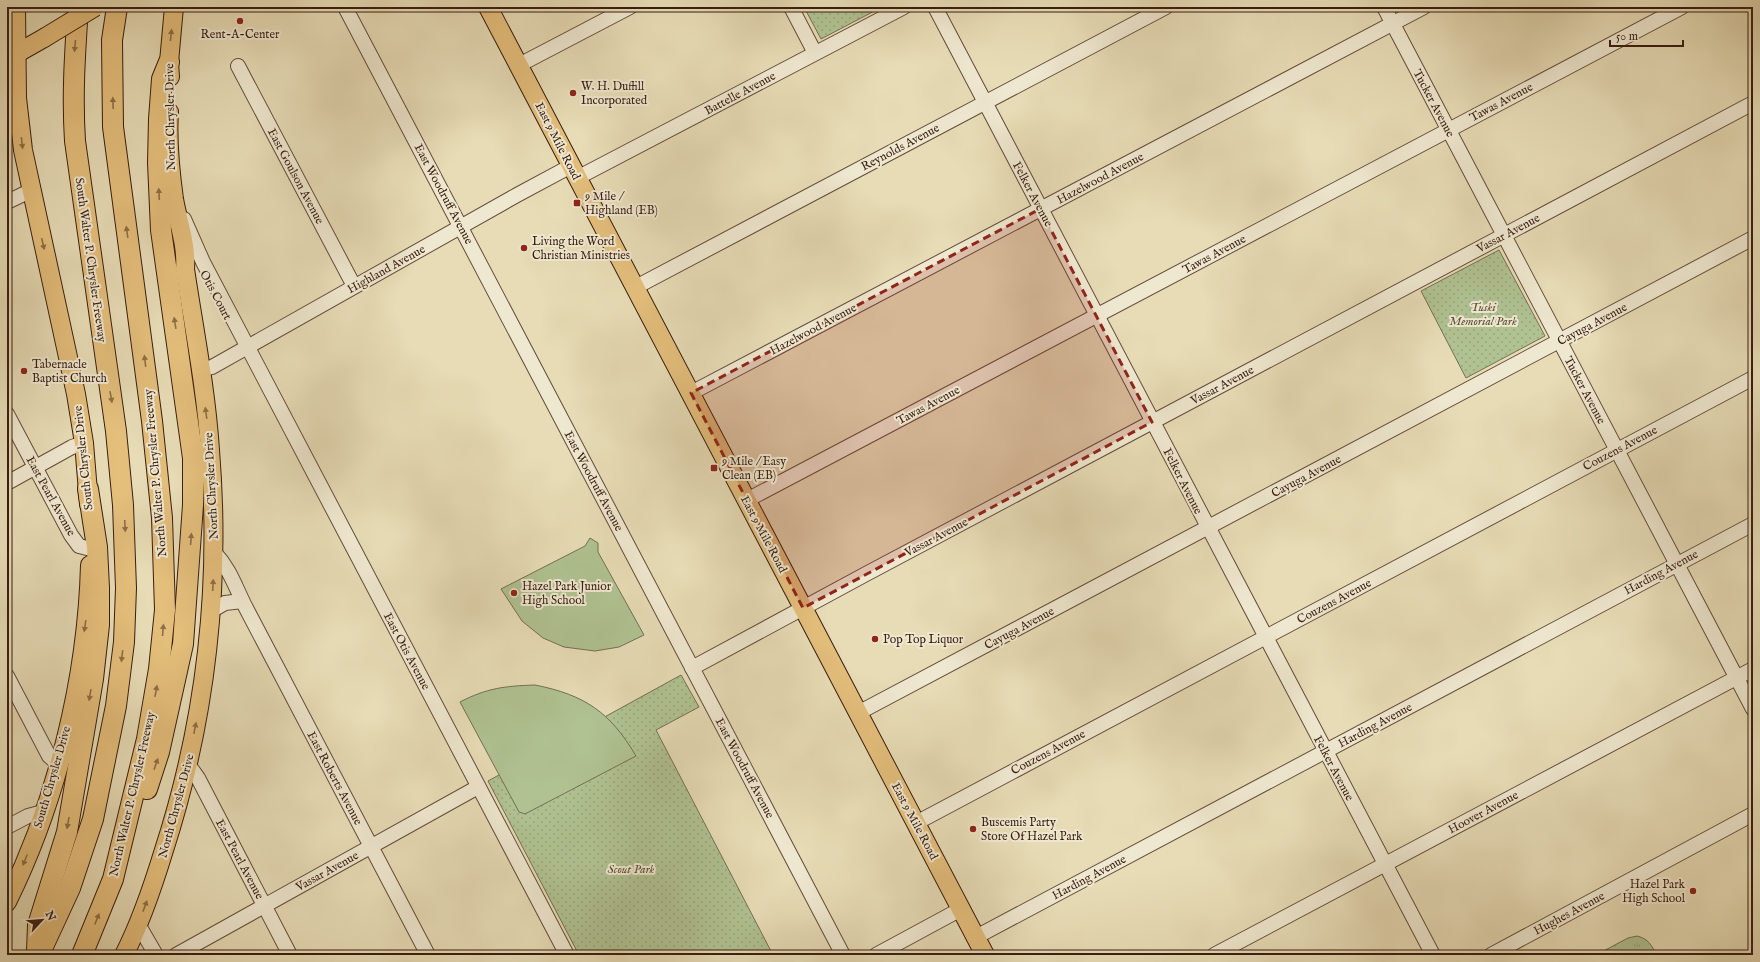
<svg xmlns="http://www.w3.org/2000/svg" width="1760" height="962" font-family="'IM FELL English',serif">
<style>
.grass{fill:url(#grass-tufts);stroke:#747052}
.park{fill:url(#park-dots);stroke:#747052}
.pitch{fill:#b0c292;stroke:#747052}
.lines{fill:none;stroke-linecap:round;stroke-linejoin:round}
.minor-casing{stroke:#644d3a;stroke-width:16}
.major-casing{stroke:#381d11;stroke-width:20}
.highway-casing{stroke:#381d11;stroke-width:22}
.minor{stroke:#efe8d0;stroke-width:14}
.major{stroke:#e4be7b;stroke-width:18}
.highway{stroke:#e4be7b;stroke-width:20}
.major-bridge-casing{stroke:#381d11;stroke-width:20;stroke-linecap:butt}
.major-bridge{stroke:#e4be7b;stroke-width:18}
.oneway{fill:#8e6e46}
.marked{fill:#8f2418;fill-opacity:0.2;stroke:#8f2418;stroke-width:3;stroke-dasharray:8 5;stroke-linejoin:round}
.poi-dot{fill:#8f2418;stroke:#efe8d0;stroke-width:1.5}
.labels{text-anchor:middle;stroke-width:4;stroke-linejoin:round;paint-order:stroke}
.poi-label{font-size:12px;fill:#381d11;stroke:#efe8d0;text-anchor:start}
.street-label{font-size:12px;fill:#381d11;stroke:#efe8d0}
.park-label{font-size:12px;font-style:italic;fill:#5c4f38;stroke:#efe8d0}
</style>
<defs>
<pattern id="grass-tufts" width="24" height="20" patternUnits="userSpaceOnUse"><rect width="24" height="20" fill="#b0c292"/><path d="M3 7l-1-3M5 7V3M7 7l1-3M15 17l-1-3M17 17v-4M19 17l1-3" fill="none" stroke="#98a67d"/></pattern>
<pattern id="park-dots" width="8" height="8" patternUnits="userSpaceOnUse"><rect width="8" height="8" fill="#b0c292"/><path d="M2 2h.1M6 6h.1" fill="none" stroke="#98a67d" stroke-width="1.8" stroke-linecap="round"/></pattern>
</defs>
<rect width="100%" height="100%" fill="#e7dcb6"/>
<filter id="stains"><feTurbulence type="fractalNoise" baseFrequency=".005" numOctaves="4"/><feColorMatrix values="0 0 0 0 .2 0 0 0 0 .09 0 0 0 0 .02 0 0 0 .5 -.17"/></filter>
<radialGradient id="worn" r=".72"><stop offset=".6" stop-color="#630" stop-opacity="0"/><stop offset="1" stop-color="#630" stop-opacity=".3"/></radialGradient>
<path class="grass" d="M1637 936C1649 939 1651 945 1657 955H1596L1628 938Z"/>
<g class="park">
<polygon points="804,7 882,7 821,39"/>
<polygon points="1499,250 1545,336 1466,378 1421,291"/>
<polygon points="681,675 699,707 656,730 773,955 579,955 488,781"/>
</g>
<g class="pitch">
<polygon points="590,538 598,543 598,552 644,635 619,647 595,651 564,647 543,638 522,621 501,589 585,546"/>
<path d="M535 685C585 695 610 712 636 756L525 814 519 812 460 702C487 688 505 686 535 685Z"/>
</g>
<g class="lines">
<defs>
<g id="minor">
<polyline points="345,7 843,955"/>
<polyline points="791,7 815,53"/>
<polyline points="935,7 1433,955"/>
<polyline points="1384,7 1753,709"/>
<polyline points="519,65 630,7"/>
<polyline points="238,66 354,286"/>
<polyline points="577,178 904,7"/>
<polyline points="7,202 30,191"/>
<polyline points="184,219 203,262 567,955"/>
<polyline points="634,288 1166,7"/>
<polyline points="200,370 212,367 517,195 571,166"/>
<polyline points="691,393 1424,7"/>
<polyline points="7,414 71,535 79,546 91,549"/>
<polyline points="7,483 72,447 84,443"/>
<polyline points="747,500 1682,7"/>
<path d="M214 552C231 570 235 587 246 608L428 955"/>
<polyline points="211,611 225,603 242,601"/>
<polyline points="692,668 866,574 1753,103"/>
<polyline points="7,676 49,756 58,764"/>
<polyline points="858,713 1753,238"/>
<polyline points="188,764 198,778 290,955"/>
<polyline points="916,823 1753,378"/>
<polyline points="7,827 28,816 43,812"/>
<polyline points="138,924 156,955"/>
<polyline points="976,937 1753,524"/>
<polyline points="176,955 478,787"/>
<polyline points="876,955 961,909"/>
<polyline points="1214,955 1753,669"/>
<polyline points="1491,955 1753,814"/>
</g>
<g id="major">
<polyline points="16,7 17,98 23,150 76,394 84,443 89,504"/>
<polyline points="488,7 985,955"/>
<polyline points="7,59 44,38"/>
<polyline points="170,77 169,62 174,7"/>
<path d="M7 902C57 801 87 678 90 565"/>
<path d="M124 955C141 922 153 886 164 850 206 720 221 586 210 450 206 389 194 329 185 269 187 245 178 222 174 199 170 170 167 141 169 112"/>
</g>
<g id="highway">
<polyline points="147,789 159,752 183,644 193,505 193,458 161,230 158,163 159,119 162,79 169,62"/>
<polyline points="37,951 38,925 67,832 93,679 99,625 99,588 97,547 88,489"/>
<path d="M39 955 70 888 93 819 116 706 124 642 126 588 123 505 116 431 75 141C72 95 75 53 78 7"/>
<polyline points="82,955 113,879 147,739 159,669 165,610 162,518 152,421 113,127 112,40 117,7"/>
</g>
</defs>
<use href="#minor" class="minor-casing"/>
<use href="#major" class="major-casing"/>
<use href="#highway" class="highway-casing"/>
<use href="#minor" class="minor"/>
<use href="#major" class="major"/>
<use href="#highway" class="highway"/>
<defs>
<polyline id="major-bridge" points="44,38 95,7"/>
</defs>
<use href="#major-bridge" class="major-bridge-casing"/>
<use href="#major-bridge" class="major-bridge"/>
</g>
<defs><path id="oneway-solid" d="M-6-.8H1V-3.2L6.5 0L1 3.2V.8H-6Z"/></defs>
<g class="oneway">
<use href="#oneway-solid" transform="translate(171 35) rotate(-84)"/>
<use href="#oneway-solid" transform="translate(75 46) rotate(95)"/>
<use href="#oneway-solid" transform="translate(113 103) rotate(-92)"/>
<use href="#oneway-solid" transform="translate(22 143) rotate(83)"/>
<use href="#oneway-solid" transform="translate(159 194) rotate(-93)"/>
<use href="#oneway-solid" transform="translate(127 232) rotate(-98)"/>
<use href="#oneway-solid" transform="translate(43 244) rotate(77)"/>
<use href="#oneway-solid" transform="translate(175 323) rotate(-99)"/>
<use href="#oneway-solid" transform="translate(145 361) rotate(-97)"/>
<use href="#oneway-solid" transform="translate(111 397) rotate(80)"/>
<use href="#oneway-solid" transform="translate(206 413) rotate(-98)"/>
<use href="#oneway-solid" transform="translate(125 526) rotate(87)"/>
<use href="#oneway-solid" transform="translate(191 539) rotate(-86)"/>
<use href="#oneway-solid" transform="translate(213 585) rotate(-87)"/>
<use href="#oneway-solid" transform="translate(85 626) rotate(98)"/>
<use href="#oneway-solid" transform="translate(163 630) rotate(-85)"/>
<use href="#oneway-solid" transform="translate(122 656) rotate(97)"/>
<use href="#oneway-solid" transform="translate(156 691) rotate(-80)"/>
<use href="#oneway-solid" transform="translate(90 695) rotate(99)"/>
<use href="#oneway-solid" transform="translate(195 728) rotate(-79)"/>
<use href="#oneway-solid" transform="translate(156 764) rotate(-71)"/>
<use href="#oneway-solid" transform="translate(68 823) rotate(100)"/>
<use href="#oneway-solid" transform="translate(25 860) rotate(112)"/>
<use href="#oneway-solid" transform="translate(145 906) rotate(-70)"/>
<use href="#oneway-solid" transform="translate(97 919) rotate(-68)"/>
</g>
<path class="marked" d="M1040 209 1152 422 803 608 691 393Z"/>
<g class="poi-dot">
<circle cx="240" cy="21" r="4"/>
<circle cx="573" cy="93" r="4"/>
<rect x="573" y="199" width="8" height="8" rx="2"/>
<circle cx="524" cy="248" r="4"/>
<circle cx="24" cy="371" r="4"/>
<rect x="710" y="464" width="8" height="8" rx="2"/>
<circle cx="514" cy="593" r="4"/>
<circle cx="875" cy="639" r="4"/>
<circle cx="973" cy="829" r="4"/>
<circle cx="1693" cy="891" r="4"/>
</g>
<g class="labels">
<g class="poi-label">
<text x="240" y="38" text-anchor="middle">Rent-A-Center</text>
<text x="581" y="90">W. H. Duffill<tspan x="581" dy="14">Incorporated</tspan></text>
<text x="585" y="200">9 Mile /<tspan x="585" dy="14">Highland (EB)</tspan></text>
<text x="532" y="245">Living the Word<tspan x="532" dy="14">Christian Ministries</tspan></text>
<text x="32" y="368">Tabernacle<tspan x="32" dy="14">Baptist Church</tspan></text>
<text x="722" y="465">9 Mile / Easy<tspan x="722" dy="14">Clean (EB)</tspan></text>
<text x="522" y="590">Hazel Park Junior<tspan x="522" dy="14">High School</tspan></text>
<text x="883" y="643">Pop Top Liquor</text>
<text x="981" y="826">Buscemis Party<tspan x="981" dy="14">Store Of Hazel Park</tspan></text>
<text x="1685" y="888" text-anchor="end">Hazel Park<tspan x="1685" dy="14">High School</tspan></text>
</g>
<g class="street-label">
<text transform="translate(740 93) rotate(-28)" y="4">Battelle Avenue</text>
<text transform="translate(1501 102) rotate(-28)" y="4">Tawas Avenue</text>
<text transform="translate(1434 103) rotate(62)" y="4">Tucker Avenue</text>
<text transform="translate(170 117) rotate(-91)" y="4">North Chrysler Drive</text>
<text transform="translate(558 141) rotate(63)" y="4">East 9 Mile Road</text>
<text transform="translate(900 147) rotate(-28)" y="4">Reynolds Avenue</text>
<text transform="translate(296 176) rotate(62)" y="4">East Goulson Avenue</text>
<text transform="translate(1100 178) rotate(-28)" y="4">Hazelwood Avenue</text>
<text transform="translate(444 194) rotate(62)" y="4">East Woodruff Avenue</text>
<text transform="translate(1033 194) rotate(62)" y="4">Felker Avenue</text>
<text transform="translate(1508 233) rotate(-28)" y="4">Vassar Avenue</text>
<text transform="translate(1214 254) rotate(-28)" y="4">Tawas Avenue</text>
<text transform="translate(91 260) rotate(82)" y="4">South Walter P. Chrysler Freeway</text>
<text transform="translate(386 269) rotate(-29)" y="4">Highland Avenue</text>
<text transform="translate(216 295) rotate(62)" y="4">Otis Court</text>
<text transform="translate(1592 324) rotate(-28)" y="4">Cayuga Avenue</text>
<text transform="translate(813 329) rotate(-28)" y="4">Hazelwood Avenue</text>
<text transform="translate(1222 385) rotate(-28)" y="4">Vassar Avenue</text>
<text transform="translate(1585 390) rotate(62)" y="4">Tucker Avenue</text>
<text transform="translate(928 405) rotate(-28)" y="4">Tawas Avenue</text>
<text transform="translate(1620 448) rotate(-28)" y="4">Couzens Avenue</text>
<text transform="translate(83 458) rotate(-96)" y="4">South Chrysler Drive</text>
<text transform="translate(155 473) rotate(-95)" y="4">North Walter P. Chrysler Freeway</text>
<text transform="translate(1306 476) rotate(-28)" y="4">Cayuga Avenue</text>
<text transform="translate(594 481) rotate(62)" y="4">East Woodruff Avenue</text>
<text transform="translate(1183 481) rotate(63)" y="4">Felker Avenue</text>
<text transform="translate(211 486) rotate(-93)" y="4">North Chrysler Drive</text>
<text transform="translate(51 496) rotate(61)" y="4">East Pearl Avenue</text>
<text transform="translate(764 534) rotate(62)" y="4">East 9 Mile Road</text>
<text transform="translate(936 537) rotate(-28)" y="4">Vassar Avenue</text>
<text transform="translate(1661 572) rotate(-28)" y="4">Harding Avenue</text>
<text transform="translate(1334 601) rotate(-28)" y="4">Couzens Avenue</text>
<text transform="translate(1019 628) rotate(-28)" y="4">Cayuga Avenue</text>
<text transform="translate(407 651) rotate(62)" y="4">East Otis Avenue</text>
<text transform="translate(1375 725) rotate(-28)" y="4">Harding Avenue</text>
<text transform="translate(1048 752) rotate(-28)" y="4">Couzens Avenue</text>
<text transform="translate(745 768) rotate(62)" y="4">East Woodruff Avenue</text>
<text transform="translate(1334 768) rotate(62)" y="4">Felker Avenue</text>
<text transform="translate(52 777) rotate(-74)" y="4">South Chrysler Drive</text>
<text transform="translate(335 778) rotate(62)" y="4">East Roberts Avenue</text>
<text transform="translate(132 794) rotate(-77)" y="4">North Walter P. Chrysler Freeway</text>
<text transform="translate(176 806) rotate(-75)" y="4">North Chrysler Drive</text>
<text transform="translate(1483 812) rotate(-28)" y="4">Hoover Avenue</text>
<text transform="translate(915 821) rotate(62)" y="4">East 9 Mile Road</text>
<text transform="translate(240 859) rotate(62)" y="4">East Pearl Avenue</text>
<text transform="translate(327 871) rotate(-29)" y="4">Vassar Avenue</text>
<text transform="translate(1089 877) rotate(-28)" y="4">Harding Avenue</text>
<text transform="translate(1569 913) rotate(-28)" y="4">Hughes Avenue</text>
</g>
<g class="park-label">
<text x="1483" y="311">Tuski<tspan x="1483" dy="14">Memorial Park</tspan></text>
<text x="631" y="873">Scout Park</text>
</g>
</g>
<rect width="1760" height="962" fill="none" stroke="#e7dcb6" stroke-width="24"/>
<rect x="8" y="8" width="1744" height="946" fill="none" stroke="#381d11" stroke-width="2"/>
<rect x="12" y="12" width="1736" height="938" fill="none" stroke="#381d11"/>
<g transform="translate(42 920) rotate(64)" stroke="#efe8d0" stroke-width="3" paint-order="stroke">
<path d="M0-3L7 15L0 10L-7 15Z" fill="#381d11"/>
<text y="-6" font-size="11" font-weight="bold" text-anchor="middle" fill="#381d11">N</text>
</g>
<path d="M1610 40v6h73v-6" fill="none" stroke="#381d11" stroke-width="2"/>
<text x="1616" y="40" font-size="12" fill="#381d11" stroke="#efe8d0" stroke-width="3" paint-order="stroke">50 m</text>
<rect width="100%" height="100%" filter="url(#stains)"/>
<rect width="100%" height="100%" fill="url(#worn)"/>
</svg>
